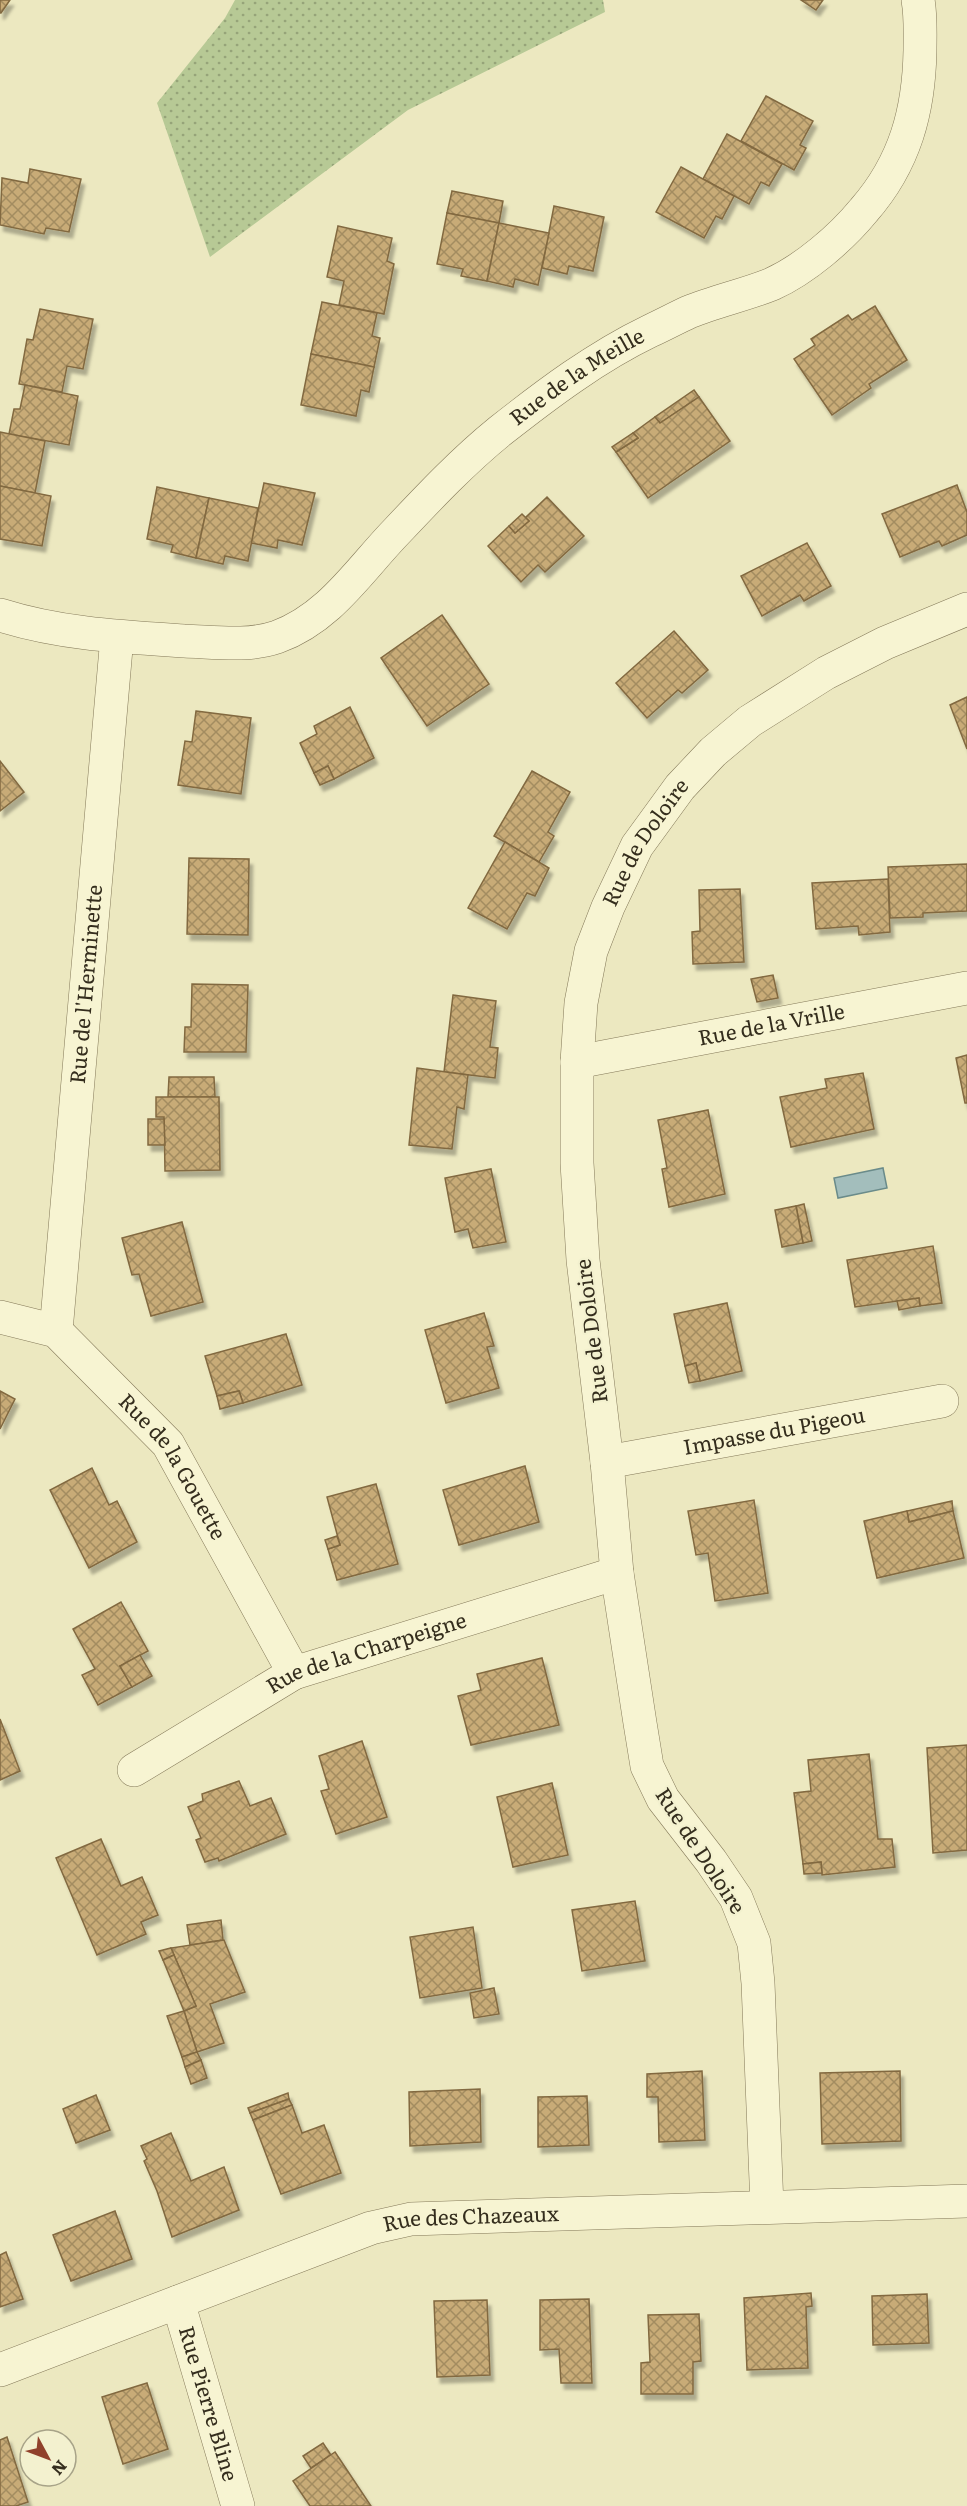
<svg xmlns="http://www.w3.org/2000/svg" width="967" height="2506" font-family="Literata,serif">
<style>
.park{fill:url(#park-dots)}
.water{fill:#a3bebc;stroke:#6a8b8a;stroke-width:1.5}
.building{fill:url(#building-cross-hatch);stroke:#826940;stroke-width:1.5;filter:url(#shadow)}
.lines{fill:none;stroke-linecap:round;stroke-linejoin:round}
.minor-casing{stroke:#847959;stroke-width:34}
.minor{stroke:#f7f4d2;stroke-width:33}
.labels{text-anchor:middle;stroke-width:4.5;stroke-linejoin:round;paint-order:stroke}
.street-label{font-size:21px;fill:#342d1d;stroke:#f3f1cf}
</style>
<defs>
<pattern id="park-dots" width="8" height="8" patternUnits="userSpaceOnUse" patternTransform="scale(1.5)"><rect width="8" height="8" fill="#b7c995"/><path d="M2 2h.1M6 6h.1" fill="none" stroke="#96a479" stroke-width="1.8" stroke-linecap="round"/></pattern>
<pattern id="building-cross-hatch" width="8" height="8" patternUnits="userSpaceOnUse" patternTransform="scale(1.5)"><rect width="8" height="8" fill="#c8ab77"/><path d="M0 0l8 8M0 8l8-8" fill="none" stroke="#a38c61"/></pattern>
<filter id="shadow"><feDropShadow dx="3.5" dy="6" stdDeviation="1.5" flood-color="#0004"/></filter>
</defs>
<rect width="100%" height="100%" fill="#ece8c0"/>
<polygon class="park" points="235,0 603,0 605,12 408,110 210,257 157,103 225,18"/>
<polygon class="water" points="883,1168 887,1188 838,1198 834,1178"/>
<g class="building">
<polygon points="0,0 10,0 1,13 0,13"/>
<polygon points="801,0 823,0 816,10"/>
<polygon points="766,96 813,121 800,145 806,148 794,170 741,141"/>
<polygon points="727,134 782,164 769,186 761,182 749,204 703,179"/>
<polygon points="681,167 734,196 722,219 716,216 704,238 656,212"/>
<polygon points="30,169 81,179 69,232 46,228 44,234 0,225 2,178 28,183"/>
<polygon points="452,191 503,201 499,223 447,213"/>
<polygon points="554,206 604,217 593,271 569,266 567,274 542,268"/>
<polygon points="447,213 499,223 487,281 461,276 463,269 437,264"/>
<polygon points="499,223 549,233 538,285 515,279 513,287 487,281"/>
<polygon points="338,226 392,238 387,261 394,264 384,314 339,305 344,281 327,277"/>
<polygon points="322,302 377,313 372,336 380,338 374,367 311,354"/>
<polygon points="875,306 907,360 869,384 871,388 832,415 794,359 815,345 811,339 848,315 852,320"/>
<polygon points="40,309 93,319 83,369 67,366 62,392 19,384 27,339 33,340"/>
<polygon points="311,354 374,367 369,392 361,390 356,416 301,405"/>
<polygon points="25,385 78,396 69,445 9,434 14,409 20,409"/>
<polygon points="694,390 699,397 660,423 655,417"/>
<polygon points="699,397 730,441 648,498 616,452 638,438 633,433 655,417 660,423"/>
<polygon points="0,432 45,441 35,493 0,486"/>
<polygon points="633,433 638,438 616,452 612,447"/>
<polygon points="264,483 315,493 302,545 278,540 277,548 251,543"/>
<polygon points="957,485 967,512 967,535 942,546 939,541 900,557 882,514"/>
<polygon points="0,486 51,496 42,546 0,539"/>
<polygon points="157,487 209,498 196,558 171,552 173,545 147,539"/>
<polygon points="547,497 584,536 545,572 538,565 521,582 488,546 509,526 515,533 529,521 525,518"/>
<polygon points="209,498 258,508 248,561 225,556 223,564 196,558"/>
<polygon points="522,514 529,521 515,533 509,526"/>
<polygon points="807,543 831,586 804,601 800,595 762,616 741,576"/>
<polygon points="442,615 489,684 427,726 381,658"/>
<polygon points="674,631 708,670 682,693 678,690 647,718 616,683"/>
<polygon points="967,697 967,749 950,705"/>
<polygon points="350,707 374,758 334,779 328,766 314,773 300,743 317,734 314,726"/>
<polygon points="196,711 251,718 241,794 178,785 185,741 192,742"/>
<polygon points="0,761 24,792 0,811"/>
<polygon points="328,766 334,779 320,785 314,773"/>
<polygon points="532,771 570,792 548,832 554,836 539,862 494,836"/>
<polygon points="505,842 549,868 535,896 527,893 507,929 468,908"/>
<polygon points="189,858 249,859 248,935 187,934"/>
<polygon points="967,864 967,911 923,913 923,917 890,918 888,867"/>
<polygon points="888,879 890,932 859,935 858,926 816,929 812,883"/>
<polygon points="740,889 744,962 693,964 692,932 700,931 699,890"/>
<polygon points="773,975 778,998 757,1002 751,979"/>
<polygon points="192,984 248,985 246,1052 184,1052 185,1027 191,1027"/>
<polygon points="453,995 496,1001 490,1047 498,1048 495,1078 444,1072"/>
<polygon points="967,1055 967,1103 965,1103 956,1058"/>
<polygon points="417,1068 468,1075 464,1109 457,1107 452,1149 409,1145"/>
<polygon points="863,1073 874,1129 791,1147 780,1097 827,1088 825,1079"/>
<polygon points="169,1077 214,1077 215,1097 168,1097"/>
<polygon points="156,1097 219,1097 220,1170 165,1171 164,1117 156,1117"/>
<polygon points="708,1110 725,1194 669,1207 662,1169 667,1168 658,1120"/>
<polygon points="148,1119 164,1119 165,1145 148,1145"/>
<polygon points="491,1169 506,1242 473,1248 468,1229 455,1232 445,1178"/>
<polygon points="804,1204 812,1241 803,1243 796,1206"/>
<polygon points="796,1206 803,1243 782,1247 775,1210"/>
<polygon points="182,1222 203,1302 151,1316 139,1274 132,1275 122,1238"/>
<polygon points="933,1246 942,1303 920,1306 919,1298 855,1307 847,1260"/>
<polygon points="919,1298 920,1306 899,1310 897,1301"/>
<polygon points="727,1303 742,1371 700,1381 696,1363 685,1366 674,1314"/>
<polygon points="484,1313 494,1346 487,1347 499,1388 446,1403 425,1330"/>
<polygon points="286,1334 302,1385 243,1403 239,1391 217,1396 205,1356"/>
<polygon points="696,1363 700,1381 689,1383 685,1366"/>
<polygon points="0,1391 15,1399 0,1429"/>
<polygon points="239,1391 243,1403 220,1409 217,1396"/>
<polygon points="525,1466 539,1522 459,1545 443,1490"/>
<polygon points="92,1468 109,1505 117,1501 137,1542 89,1568 50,1490"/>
<polygon points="376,1484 398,1564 337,1580 328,1549 340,1545 327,1497"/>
<polygon points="754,1500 768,1593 715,1601 708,1553 696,1555 688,1511"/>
<polygon points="952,1501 953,1511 909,1522 907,1511"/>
<polygon points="907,1511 909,1522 953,1511 964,1558 877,1578 864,1521"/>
<polygon points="337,1536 340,1545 328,1549 325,1540"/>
<polygon points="121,1602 148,1651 120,1666 132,1687 98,1705 82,1675 95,1669 73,1629"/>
<polygon points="140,1655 152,1676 132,1687 120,1666"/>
<polygon points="542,1658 559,1725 471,1745 458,1696 481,1690 477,1674"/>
<polygon points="0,1719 20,1771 0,1780"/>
<polygon points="362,1741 387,1817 336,1834 321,1791 329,1789 319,1756"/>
<polygon points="967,1745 967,1850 933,1853 927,1748"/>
<polygon points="869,1754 878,1839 892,1839 895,1867 822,1875 821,1862 803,1864 794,1793 811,1791 808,1760"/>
<polygon points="239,1781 250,1806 271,1798 286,1834 219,1861 218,1858 205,1862 196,1840 201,1838 188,1807 203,1801 202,1794"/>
<polygon points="552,1783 568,1855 513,1867 497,1797"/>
<polygon points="101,1839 121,1886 142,1877 158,1915 141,1922 146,1934 97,1955 56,1858"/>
<polygon points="821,1862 822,1873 804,1874 803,1864"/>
<polygon points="635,1901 645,1961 582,1971 572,1910"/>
<polygon points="221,1920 223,1940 190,1945 187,1925"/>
<polygon points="473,1927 482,1988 420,1998 410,1937"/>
<polygon points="224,1940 245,1992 210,2004 224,2043 197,2052 184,2011 196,2006 171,1948"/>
<polygon points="171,1948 174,1955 163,1960 159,1951"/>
<polygon points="174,1955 196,2006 184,2011 163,1960"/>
<polygon points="494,1988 499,2014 474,2018 470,1993"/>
<polygon points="184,2011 197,2052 182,2057 167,2016"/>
<polygon points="197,2052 201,2060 185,2067 182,2057"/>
<polygon points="201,2060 207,2078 191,2084 185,2067"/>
<polygon points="702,2071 705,2140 659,2142 658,2097 647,2097 647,2074"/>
<polygon points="900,2071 901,2141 822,2144 820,2073"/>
<polygon points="480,2089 481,2142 410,2146 409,2092"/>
<polygon points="288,2093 289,2099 250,2113 248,2108"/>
<polygon points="96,2095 110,2130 76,2143 63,2109"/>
<polygon points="587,2096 589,2145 538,2147 538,2097"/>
<polygon points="289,2099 292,2105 253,2120 250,2113"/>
<polygon points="292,2105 302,2133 324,2125 341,2173 281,2194 253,2120"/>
<polygon points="171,2133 191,2181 224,2167 239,2210 172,2237 157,2191 144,2161 147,2159 141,2146"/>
<polygon points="115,2211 132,2259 71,2281 53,2235"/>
<polygon points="6,2252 23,2299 0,2307 0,2255"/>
<polygon points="811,2293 812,2306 806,2307 808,2368 747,2370 744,2298"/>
<polygon points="927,2294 929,2343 873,2345 872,2296"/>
<polygon points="589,2299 592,2383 561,2383 559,2349 540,2350 540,2300"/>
<polygon points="487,2300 490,2375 437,2377 434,2301"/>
<polygon points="699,2314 701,2361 693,2362 693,2394 641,2394 641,2363 650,2362 648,2315"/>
<polygon points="147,2383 168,2449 123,2464 102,2397"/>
<polygon points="7,2437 28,2502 16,2506 0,2506 0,2440"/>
<polygon points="323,2443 331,2455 311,2468 303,2456"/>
<polygon points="335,2452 371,2506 310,2506 293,2481"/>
</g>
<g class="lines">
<defs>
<g id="minor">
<path id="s1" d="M0 615C60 634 122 637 184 641 215 642 248 647 277 637 330 618 360 569 397 531 430 496 463 461 500 431 547 394 596 357 650 331 663 325 676 318 689 312 716 301 745 295 772 284 805 269 841 238 864 210 905 163 919 111 920 50 920 33 921 17 918 0"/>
<path id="s2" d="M577 1062 967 988"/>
<path id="s3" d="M0 1317 56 1331 168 1444 294 1673"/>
<path id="s4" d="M56 1331 117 637"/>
<path id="s5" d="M607 1462 942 1401"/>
<path id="s6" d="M134 1770 294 1673 617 1573"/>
<path id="s7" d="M767 2206 758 1983 754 1943 736 1898 711 1861 663 1799 647 1766 640 1723 617 1573 607 1462 583 1260 577 1163V1062L581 1003 591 951 608 907 637 846 680 787 713 752 750 721 826 673 885 643 967 609"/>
<path id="s8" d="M178 2302 238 2506"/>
<path id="s9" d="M0 2370 371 2228 411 2219 967 2201"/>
</g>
</defs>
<use href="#minor" class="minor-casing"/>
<use href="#minor" class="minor"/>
</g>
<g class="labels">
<g class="street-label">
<text dy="7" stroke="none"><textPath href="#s1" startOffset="680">Rue de la Meille</textPath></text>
<text dy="7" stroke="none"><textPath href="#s7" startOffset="1414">Rue de Doloire</textPath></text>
<text dy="7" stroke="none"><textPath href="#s4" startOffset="348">Rue de l'Herminette</textPath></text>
<text dy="7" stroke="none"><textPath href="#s2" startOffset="198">Rue de la Vrille</textPath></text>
<text transform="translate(592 1331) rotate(-97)" y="7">Rue de Doloire</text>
<text dy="7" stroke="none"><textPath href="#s5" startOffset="170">Impasse du Pigeou</textPath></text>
<text dy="7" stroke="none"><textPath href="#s3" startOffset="238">Rue de la Gouette</textPath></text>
<text dy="7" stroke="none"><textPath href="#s6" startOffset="262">Rue de la Charpeigne</textPath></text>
<text transform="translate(700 1851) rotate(57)" y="7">Rue de Doloire</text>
<text dy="7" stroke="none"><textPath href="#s9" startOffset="498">Rue des Chazeaux</textPath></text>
<text dy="7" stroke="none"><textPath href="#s8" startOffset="106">Rue Pierre Bline</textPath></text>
</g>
</g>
<g transform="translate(48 2458) rotate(131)"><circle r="28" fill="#f3f1cf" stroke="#a7a388" stroke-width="1.5"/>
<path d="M0-4.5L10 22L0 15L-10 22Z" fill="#90412b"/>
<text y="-9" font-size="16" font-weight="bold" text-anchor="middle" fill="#342d1d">N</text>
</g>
</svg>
